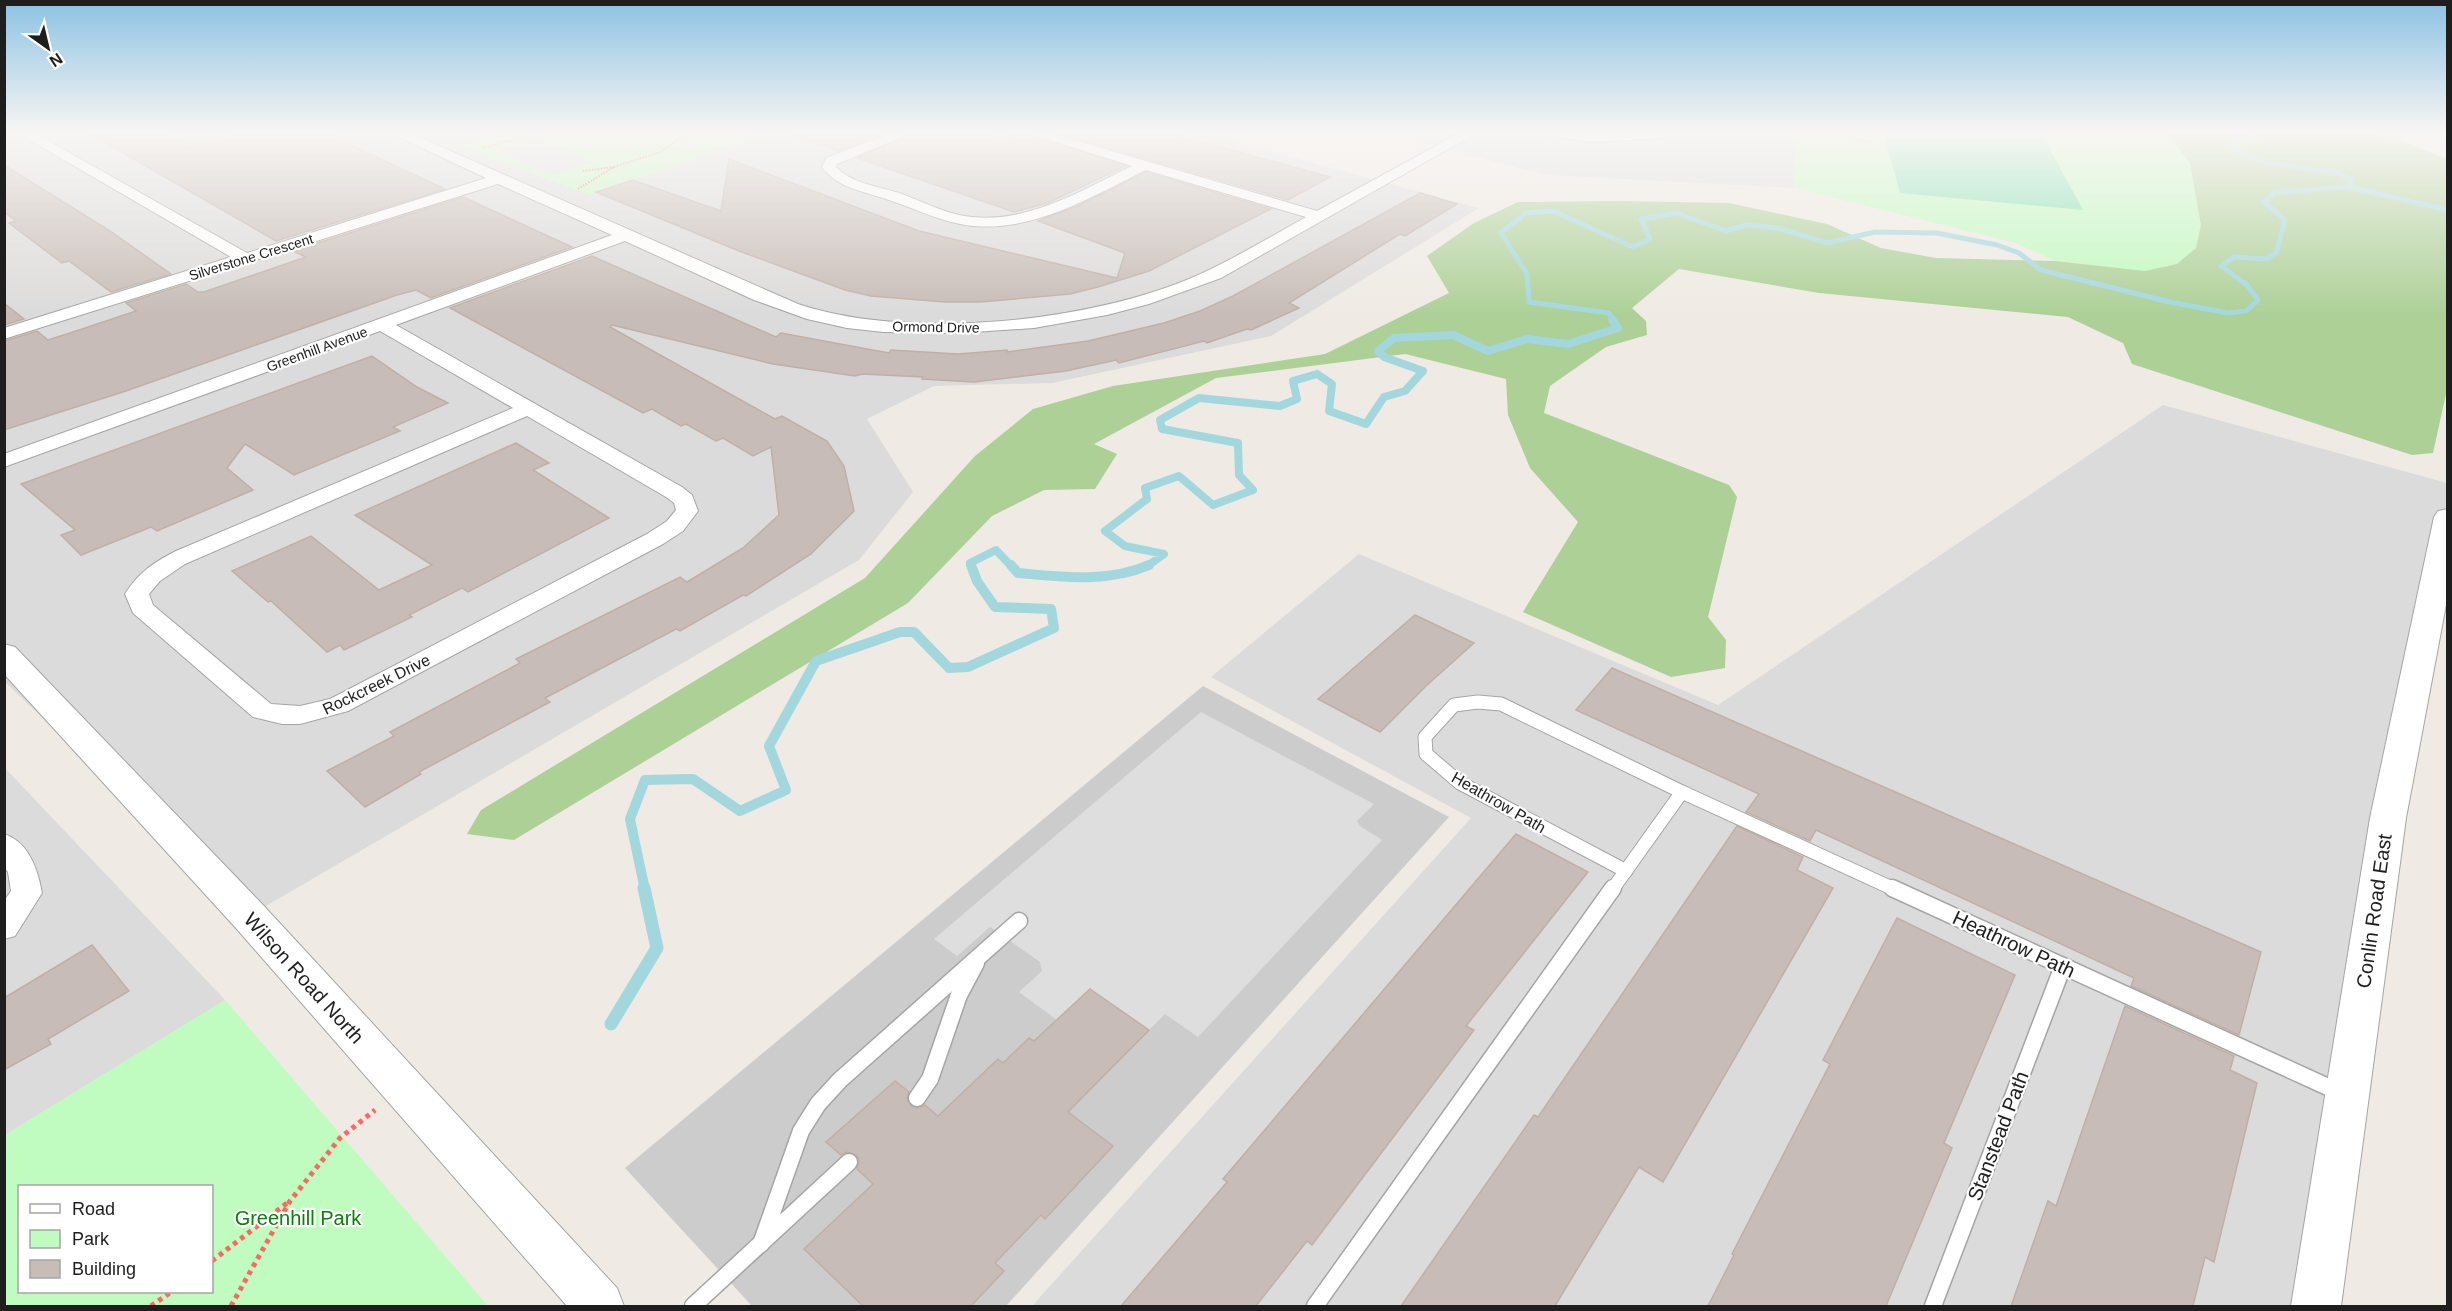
<svg xmlns="http://www.w3.org/2000/svg" width="2452" height="1311" font-family="Helvetica,sans-serif">
<style>
.residential{fill:#dcdbdb}
.religious{fill:#ccc}
.forest{fill:#add097}
.park{fill:#c0fbbf;fill-rule:evenodd}
.pitch{fill:#7fe1b2}
.parking{fill:#dedede}
.lines{fill:none;stroke-linecap:round;stroke-linejoin:round}
.stream-far3{stroke:#a3d7de;stroke-width:5}
.stream-far2{stroke:#a3d7de;stroke-width:8}
.stream-far1{stroke:#a3d7de;stroke-width:10}
.stream{stroke:#a3d7de;stroke-width:13}
.building{fill:#c7bcb7;stroke:#c1afa6;stroke-width:1.5}
.service-far1-casing{stroke:#a5a5a5;stroke-width:15}
.service-casing{stroke:#a5a5a5;stroke-width:19}
.minor-casing{stroke:#a5a5a5;stroke-width:2}
.tertiary-casing{stroke:#a5a5a5;stroke-width:2}
.path-far1{stroke:#fe6766;stroke-width:2;stroke-dasharray:1.5 1.5;stroke-linecap:butt}
.path{stroke:#fe6766;stroke-width:5;stroke-dasharray:4.5 4.5;stroke-linecap:butt}
.service-far1{stroke:#fff;stroke-width:13}
.service{stroke:#fff;stroke-width:16}
.minor{fill:#fff;fill-rule:evenodd}
.tertiary{fill:#fff;fill-rule:evenodd}
.labels{text-anchor:middle;stroke-width:4.5;stroke-linejoin:round;paint-order:stroke}
.far-street-label{font-size:14px;fill:#1e1e1e;stroke:#fff}
.street-label{font-size:16px;fill:#1e1e1e;stroke:#fff}
.near-street-label{font-size:20px;fill:#1e1e1e;stroke:#fff}
.near-park-label{font-size:20px;fill:#0a8008;stroke:#fff}
</style>
<rect width="100%" height="100%" fill="#efeae4"/>
<g class="residential">
<polygon points="4,131 1196,131 1479,208 1271,336 1052,383 934,386 867,419 913,492 859,560 249,916 5,682"/>
<polygon points="1373,131 1784,131 1796,142 1793,188 1548,175"/>
<polygon points="2163,405 2447,483 2447,526 2324,1306 1032,1306 1471,818 1211,677 1359,554 1718,705"/>
<polygon points="4,767 225,1000 5,1135 4,1135"/>
</g>
<polygon class="religious" points="1203,686 1449,817 1006,1306 752,1306 625,1168"/>
<polygon class="forest" points="2165,131 2366,131 2407,143 2447,159 2448,385 2433,453 2412,455 2132,364 2123,343 2068,317 1819,293 1679,269 1632,308 1646,321 1647,335 1606,347 1550,386 1544,413 1729,485 1737,497 1708,617 1726,640 1725,668 1671,677 1523,612 1578,522 1530,468 1508,415 1506,379 1405,354 1216,378 1094,444 1117,454 1095,489 1044,490 992,516 908,603 514,840 467,834 481,810 865,578 975,456 1033,409 1113,386 1325,354 1449,293 1427,256 1474,223 1518,202 1620,201 1729,203 1827,224 1881,248 1936,258 2055,261 2166,134"/>
<g class="park">
<polygon points="512,131 777,131 591,195 457,147"/>
<polygon points="1784,131 2165,131 2190,163 2201,225 2196,248 2177,264 2145,271 2055,261 2016,243 1793,188 1796,142"/>
<path d="M225 1000 488 1306H5V1135ZM20 1186H212V1292H20Z"/>
</g>
<polygon class="pitch" points="1883,131 2040,131 2083,210 1900,193"/>
<g class="parking">
<polygon points="537,140 594,162 552,175 496,152"/>
<polygon points="1201,712 1374,804 1357,821 1360,826 1382,840 1198,1037 1165,1014 1149,1030 1090,989 1057,1020 1019,992 1042,971 1040,962 990,927 957,956 934,939"/>
</g>
<g class="lines">
<g class="stream-far3">
<polyline points="2249,131 2256,139 2234,139 2234,151 2267,163 2338,173 2353,181 2348,187"/>
<polyline points="1613,320 1609,313 1529,302 1527,274 1501,233 1526,213 1553,211 1633,247 1650,239 1641,219 1676,213 1726,231 1746,225 1778,228 1827,243 1875,232 1937,233 1997,245 2019,253 2041,270 2170,302 2228,313 2246,311 2258,300 2247,285 2221,266 2234,257 2266,259 2276,253 2285,220 2264,202 2274,193 2348,187 2448,210"/>
</g>
<g class="stream-far2">
<polyline points="972,567 970,563 996,550 1012,567"/>
<polyline points="1146,567 1164,554 1125,546 1105,531 1147,499 1145,488 1179,476 1213,505 1253,490 1239,475 1238,443 1162,429 1160,420 1199,398 1280,406 1297,399 1293,381 1317,374 1332,384 1329,411 1366,424 1384,397 1405,391 1423,371 1384,357 1378,351 1394,338 1453,335 1488,351 1527,339 1568,344 1618,328 1612,319"/>
</g>
<g class="stream-far1">
<path d="M1011 565 1018 573C1062 577 1108 583 1149 565"/>
<polyline points="645,890 630,819 645,780 693,779 740,811 786,790 769,746 816,661 900,632 914,632 949,668 968,667 1054,628 1051,609 995,607 977,581 971,565"/>
</g>
<polyline class="stream" points="611,1024 657,948 644,888"/>
</g>
<g class="building">
<polygon points="85,131 157,131 188,148 253,131 321,131 445,189 276,241"/>
<polygon points="792,131 889,131 838,151 792,135"/>
<polygon points="918,131 971,131 1009,143 1010,131 1019,131 1126,166 1048,203 1014,212 857,158"/>
<polygon points="1051,131 1162,131 1330,177 1288,200"/>
<polygon points="729,159 919,231 1117,278 1125,253 1038,221 1080,205 1146,172 1271,209 1149,271 1098,287 1070,294 980,302 945,302 871,296 845,290 739,251 596,192 633,180 721,211"/>
<polygon points="4,165 110,231 171,274 111,292 69,261 62,263 9,223 16,221 4,212"/>
<polygon points="1420,193 1457,204 1405,236 1400,234 1289,303 1299,308 1251,330 1247,329 1207,343 1204,341 1119,363 1116,360 1066,371 974,382 922,379 923,377 862,374 855,376 773,364 612,325 610,327 775,419 782,416 827,441 844,466 854,511 811,554 746,596 743,595 680,631 676,629 545,698 550,702 419,772 421,774 365,807 327,771 394,736 390,732 520,663 516,659 680,577 687,582 743,548 779,515 771,447 753,456 723,438 716,441 686,424 681,426 652,409 643,413 450,308 592,256 776,337 781,333 889,353 891,350 958,354 1007,350 1007,352 1088,341 1164,323 1200,311 1233,296"/>
<polygon points="463,197 572,247 431,298 416,290 397,295 126,391 4,430 4,341 37,331 48,340 73,332 136,311 126,303 186,284 198,292 204,292 306,257 293,251"/>
<polygon points="4,303 24,319 4,325"/>
<polygon points="372,356 417,387 448,403 393,427 400,431 294,475 245,444 227,468 253,490 157,531 151,527 81,555 61,535 75,530 21,484"/>
<polygon points="516,443 549,463 533,470 609,518 468,592 462,588 409,615 412,617 344,650 340,645 327,652 271,601 268,602 232,571 311,536 379,590 432,565 355,515"/>
<polygon points="1415,615 1474,643 1426,686 1380,732 1318,699"/>
<polygon points="1612,668 2261,952 2239,1035 2131,986 2134,978 1816,830 1810,841 1746,812 1759,794 1576,710"/>
<polygon points="1737,826 1803,857 1797,870 1833,888 1663,1182 1639,1167 1555,1306 1401,1306 1534,1115 1538,1117"/>
<polygon points="1516,834 1588,872 1466,1026 1474,1030 1312,1245 1307,1241 1256,1306 1121,1306 1227,1182 1223,1179"/>
<polygon points="1897,918 2015,975 1944,1143 1952,1148 1886,1306 1708,1306 1734,1255 1732,1254 1830,1064 1823,1060"/>
<polygon points="92,945 129,991 48,1039 51,1044 4,1070 4,998"/>
<polygon points="1090,989 1149,1030 1068,1112 1113,1146 1045,1219 1041,1215 995,1263 1004,1271 971,1306 863,1306 804,1249 873,1184 857,1169 859,1160 856,1155 847,1152 841,1155 826,1142 895,1081 909,1092 907,1098 911,1106 917,1108 925,1105 938,1116 998,1059 1003,1063 1029,1038 1034,1041"/>
<polygon points="2125,1006 2234,1056 2230,1070 2257,1083 2214,1262 2205,1257 2193,1306 2011,1306 2048,1201 2056,1206"/>
</g>
<g class="lines">
<defs>
<g id="service-far1">
<polyline points="1626,871 1460,783 1426,754 1425,737 1454,705 1478,702 1501,704 1682,792"/>
<polyline points="1612,890 1682,792 1896,890"/>
</g>
<g id="service">
<polyline points="1892,888 2341,1093"/>
<polyline points="917,1098 930,1079 959,995 976,963"/>
<polyline points="761,1244 801,1131 818,1104 840,1080 1019,921"/>
<polyline points="693,1306 849,1162"/>
<polyline points="1315,1306 1613,888"/>
<polyline points="1933,1306 2063,966"/>
</g>
<g id="minor">
<path d="M14 131H31L247 253 486 178 386 131H405L798 304C911 342 1102 322 1209 270 1242 254 1274 235 1306 217L1146 170C1089 198 1026 237 960 224 934 219 911 207 886 199 863 191 837 188 822 167L826 158 896 131H916L837 164 836 167C852 184 878 186 899 193 919 200 938 210 959 215 1021 228 1078 192 1132 166L1021 131H1043L1317 211 1463 131H1480L1221 278 1149 304 1107 315 1034 328 959 333 883 332 847 328 807 319 754 300 625 241 396 325 682 487 692 495 698 511 683 531 663 544 348 711 300 724H282L253 717 133 613 125 594C138 573 154 562 176 551L513 408 380 331 4 467V454L612 235 498 184 4 339V328L231 257ZM527 416 666 497 674 503 676 510 667 521 647 534 330 699 300 706 271 704 153 605 149 594 160 581 185 564Z"/>
<polygon points="1535,131 1591,134 1672,131 1674,134 1667,138 1591,142 1542,135"/>
<path d="M4 834C29 842 38 870 42 893L15 936 4 939V901L11 891 8 872 4 867Z"/>
</g>
<g id="tertiary">
<polygon points="2448,509 2448,594 2406,818 2341,1306 2291,1306 2370,818 2434,517 2438,511"/>
<polygon points="4,644 15,647 263,905 617,1288 624,1306 567,1306 235,927 4,674"/>
</g>
</defs>
<use href="#service-far1" class="service-far1-casing"/>
<use href="#service" class="service-casing"/>
<use href="#minor" class="minor-casing"/>
<use href="#tertiary" class="tertiary-casing"/>
<g class="path-far1">
<polyline points="1842,131 1856,140 1871,142"/>
<polyline points="482,148 545,131"/>
<polyline points="614,167 660,152 683,136 683,131"/>
<polyline points="578,189 614,167 583,171"/>
</g>
<g class="path">
<polyline points="212,1261 287,1203"/>
<polyline points="151,1306 171,1292"/>
<polyline points="231,1306 290,1201 340,1138 375,1110"/>
</g>
<use href="#service-far1" class="service-far1"/>
<use href="#service" class="service"/>
<use href="#minor" class="minor"/>
<use href="#tertiary" class="tertiary"/>
</g>
<linearGradient id="sky" x2="0" y2="1"><stop stop-color="#8cc2e4"/><stop offset="0.42" stop-color="#f8f6f3"/><stop offset="1" stop-color="#f8f6f3" stop-opacity="0"/></linearGradient>
<rect width="2452" height="315" fill="url(#sky)"/>
<g class="labels">
<g class="far-street-label">
<text transform="translate(251 257) rotate(-17)" y="5">Silverstone Crescent</text>
<text transform="translate(936 327) rotate(1)" y="5">Ormond Drive</text>
<text transform="translate(317 349) rotate(-20)" y="5">Greenhill Avenue</text>
</g>
<g class="street-label">
<text transform="translate(376 684) rotate(-26)" y="6">Rockcreek Drive</text>
<text transform="translate(1499 802) rotate(30)" y="6">Heathrow Path</text>
</g>
<g class="near-street-label">
<text transform="translate(2374 911) rotate(-82)" y="7">Conlin Road East</text>
<text transform="translate(2014 944) rotate(25)" y="7">Heathrow Path</text>
<text transform="translate(304 978) rotate(48)" y="7">Wilson Road North</text>
<text transform="translate(1998 1136) rotate(-69)" y="7">Stanstead Path</text>
</g>
<g class="near-park-label">
<text x="298" y="1225">Greenhill Park</text>
</g>
</g>
<rect width="2452" height="1311" fill="none" stroke="#1e1e1e" stroke-width="12"/>
<rect x="18" y="1185" width="195" height="108" fill="#ffffff" stroke="#a5a5a5" stroke-width="1.5"/>
<rect x="30" y="1204" width="30" height="9" fill="#ffffff" stroke="#a5a5a5" stroke-width="1.5"/>
<text x="72" y="1215" font-size="18" fill="#1e1e1e">Road</text>
<rect x="30" y="1230" width="30" height="18" fill="#c0fbbf" stroke="#a5a5a5" stroke-width="1.5"/>
<text x="72" y="1245" font-size="18" fill="#1e1e1e">Park</text>
<rect x="30" y="1260" width="30" height="18" fill="#c7bcb7" stroke="#a5a5a5" stroke-width="1.5"/>
<text x="72" y="1275" font-size="18" fill="#1e1e1e">Building</text>
<g transform="translate(48 48) rotate(146)" stroke="#ffffff" stroke-width="4.5" paint-order="stroke">
<path d="M0-4.5L10 22L0 15L-10 22Z" fill="#1e1e1e"/>
<text y="-9" font-size="16" font-weight="bold" text-anchor="middle" fill="#1e1e1e">N</text>
</g>
</svg>
